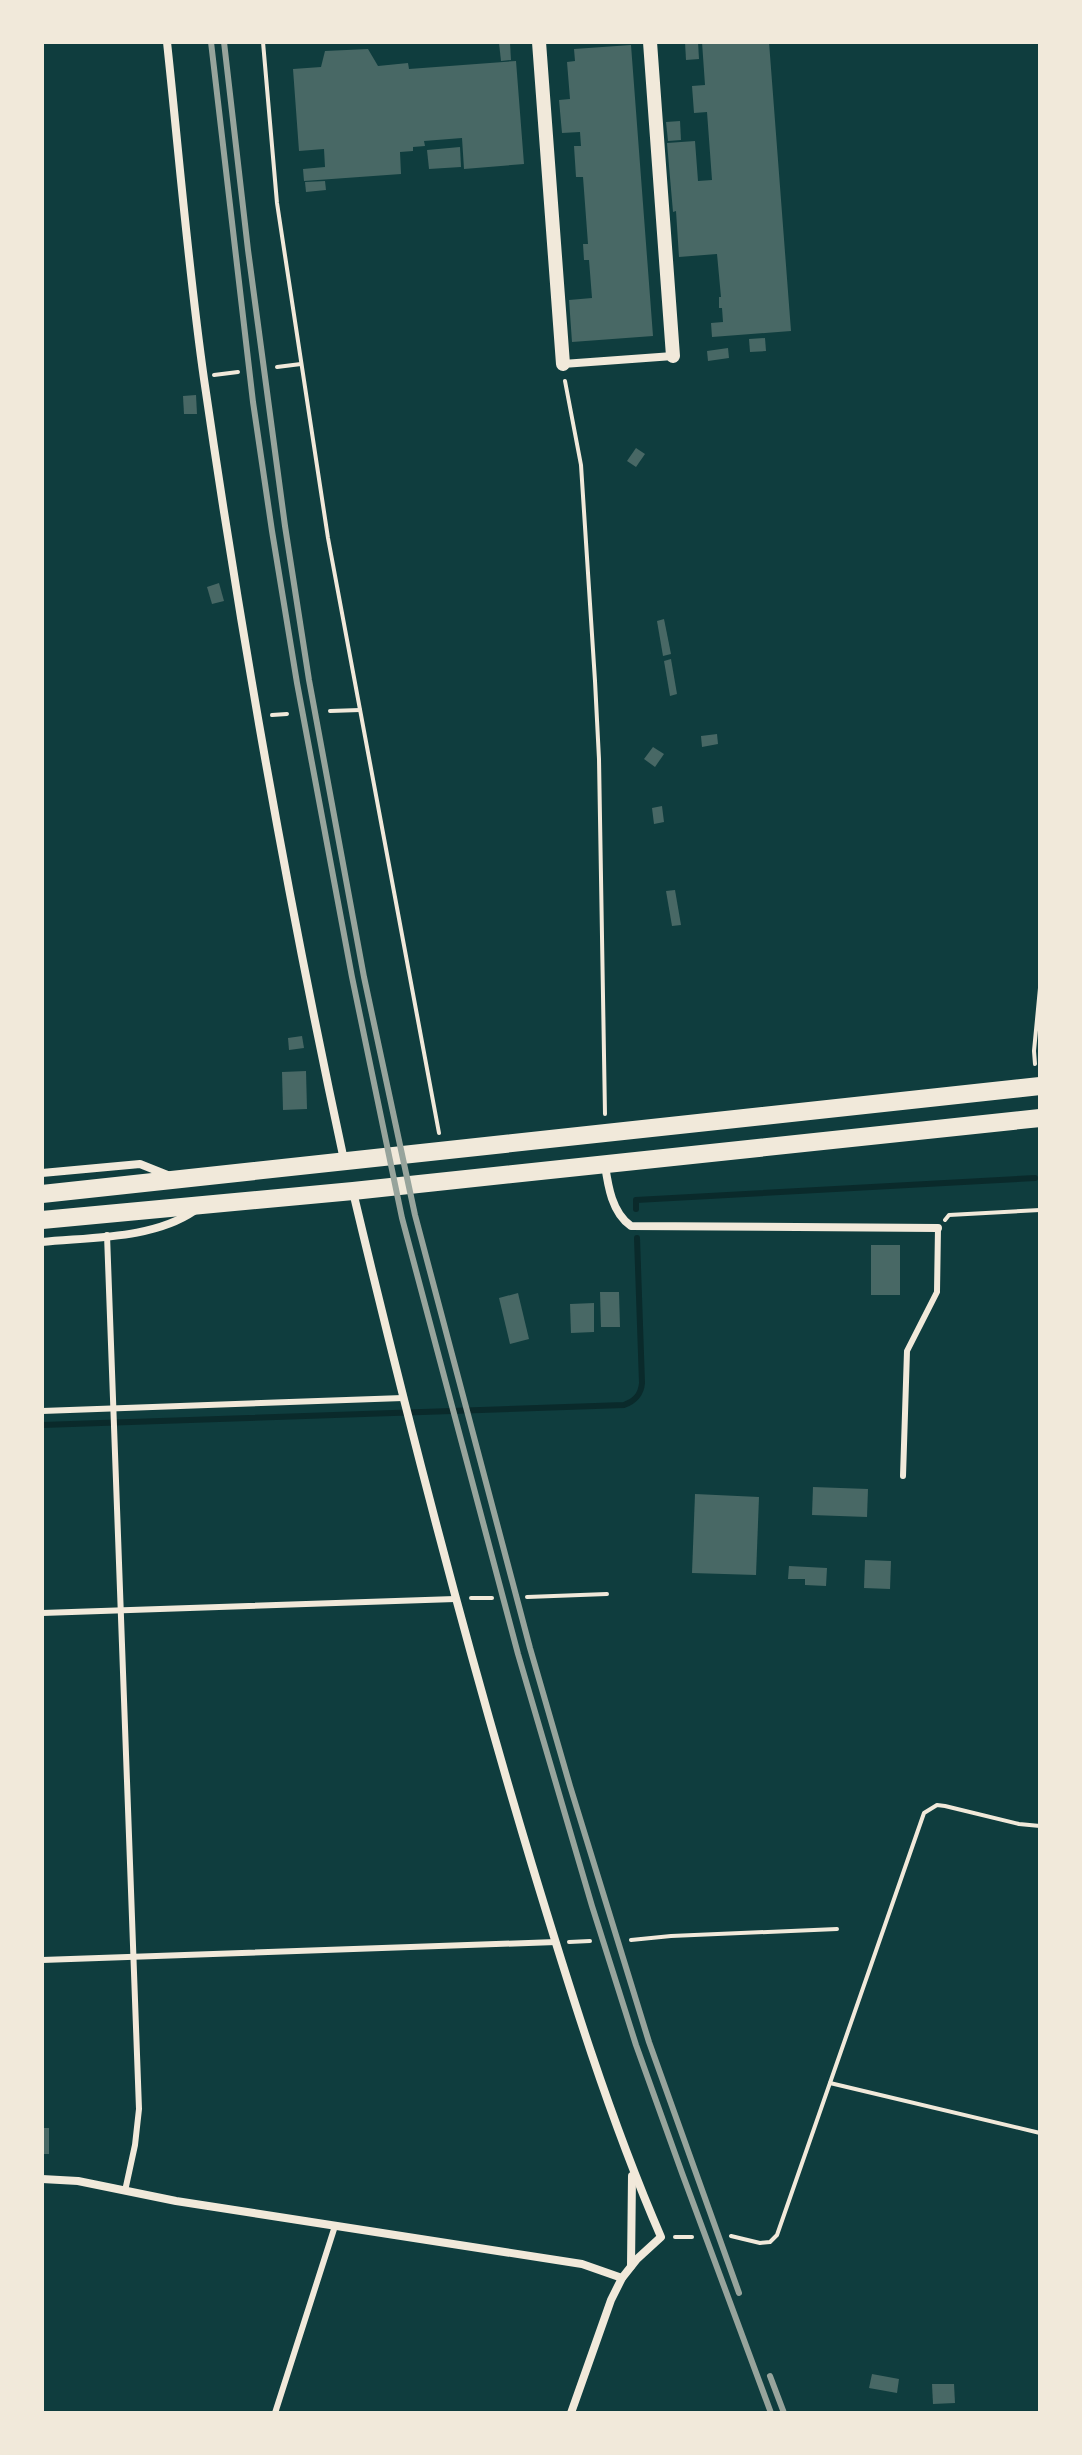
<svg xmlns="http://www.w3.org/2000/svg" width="1082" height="2455" font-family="'Asap Condensed',sans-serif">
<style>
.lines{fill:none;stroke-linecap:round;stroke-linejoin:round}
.stream{stroke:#0a2a2b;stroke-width:6}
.building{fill:#486865}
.path{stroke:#f1e9da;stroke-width:4}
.service{stroke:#f1e9da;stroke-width:6}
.minor{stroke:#f1e9da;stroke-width:8}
.tertiary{stroke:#f1e9da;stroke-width:14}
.primary{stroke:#f1e9da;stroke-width:18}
.rail{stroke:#97a49c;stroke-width:6}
</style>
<rect width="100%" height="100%" fill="#0f3d3e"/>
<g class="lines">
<g class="stream">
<polyline points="636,1209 636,1200 1035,1178"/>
<path d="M42 1425 624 1405C635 1401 641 1395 642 1383L637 1238"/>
</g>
</g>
<g class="building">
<polygon points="685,42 698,42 699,59 686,60"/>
<polygon points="702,42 769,42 791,331 712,337 711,323 723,322 722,308 719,308 719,297 721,297 717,254 679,257 676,211 673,212 667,143 695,141 698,181 712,180 707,112 694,113 692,86 705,85"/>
<polygon points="499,43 510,43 511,60 501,61"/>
<polygon points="631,45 653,336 572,342 569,300 592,298 589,260 584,260 583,244 588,244 583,177 576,177 574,146 581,146 580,132 562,133 559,100 570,99 567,62 575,61 574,49"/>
<polygon points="368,49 378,66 408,63 409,69 516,61 524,164 464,169 462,138 424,141 425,146 413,147 413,151 400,152 401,174 304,181 303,169 325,167 324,149 299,151 293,69 321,67 325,51"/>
<polygon points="680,121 681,140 668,141 666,122"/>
<polygon points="460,147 461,167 429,169 427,150"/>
<polygon points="325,181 326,190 306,192 305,182"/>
<polygon points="765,338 766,351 750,352 749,339"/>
<polygon points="728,348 729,358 708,361 707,351"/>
<polygon points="196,395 197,414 184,414 183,396"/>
<polygon points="636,448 645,454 636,467 627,461"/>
<polygon points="219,583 224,601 212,604 207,587"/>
<polygon points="664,619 671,654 663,656 657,621"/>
<polygon points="671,659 677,694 670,696 664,661"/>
<polygon points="717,734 718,744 702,747 701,736"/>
<polygon points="653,747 664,754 655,767 644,759"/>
<polygon points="662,806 664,822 654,824 652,808"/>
<polygon points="675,890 681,925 672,926 666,891"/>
<polygon points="302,1036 304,1048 289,1050 288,1038"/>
<polygon points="306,1071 307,1109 283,1110 282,1072"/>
<rect x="871" y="1245" width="29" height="50"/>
<polygon points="600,1292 619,1292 620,1327 601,1327"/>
<polygon points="518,1293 529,1339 510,1344 499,1298"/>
<polygon points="594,1303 594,1332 571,1333 570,1304"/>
<polygon points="813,1487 868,1489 867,1517 812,1515"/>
<polygon points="695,1494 759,1497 756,1575 692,1573"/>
<polygon points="865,1560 891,1561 890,1589 864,1588"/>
<polygon points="789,1566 827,1568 826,1586 805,1585 805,1579 788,1579"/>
<rect x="42" y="2128" width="7" height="26"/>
<polygon points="872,2374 899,2379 897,2393 869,2388"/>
<polygon points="932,2384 954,2384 955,2403 933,2404"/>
</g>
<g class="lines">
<g class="path">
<polyline points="263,42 277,203 328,538 439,1133"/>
<polyline points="277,367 301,364"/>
<polyline points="214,375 238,372"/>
<polyline points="565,381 581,465 595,681 599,759 605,1114"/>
<polyline points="330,711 360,710"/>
<polyline points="272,715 287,714"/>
<polyline points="1035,1064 1034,1051 1040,988"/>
<polyline points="945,1220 949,1215 1040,1210"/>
<polyline points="527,1597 607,1594"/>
<polyline points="471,1598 492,1598"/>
<polyline points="631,1940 671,1936 837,1929"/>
<polyline points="569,1942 590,1941"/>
<polyline points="830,2083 1040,2133"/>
<polyline points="731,2236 760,2243 770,2242 777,2235 924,1813 937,1805 945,1806 1019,1824 1040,1826"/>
<polyline points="675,2237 692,2237"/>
</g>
<g class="service">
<polyline points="107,1235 139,2109 135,2145 125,2191"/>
<polyline points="42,1411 403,1398"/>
<polyline points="903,1476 907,1351 937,1292 938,1228"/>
<polyline points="42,1613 455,1599"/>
<polyline points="42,1960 556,1942"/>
<polyline points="275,2413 335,2226"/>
</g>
<g class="minor">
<path d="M167 42C179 154 188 267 204 379 242 641 288 901 344 1160"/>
<polyline points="563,364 673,356"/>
<path d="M605 1165C608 1186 612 1213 631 1226L938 1228"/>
<polyline points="42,1173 140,1164 170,1176"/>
<path d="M353 1192C407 1418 465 1643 532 1865 570 1990 609 2117 661 2237L637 2259 622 2278 611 2300 571 2413"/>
<path d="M42 1242C91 1237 153 1239 194 1211"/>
<polyline points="42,2179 78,2181 176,2201 582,2264 622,2278"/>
<polyline points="631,2266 632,2176"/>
</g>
<g class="tertiary">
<polyline points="539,42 563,364"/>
<polyline points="650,42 673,356"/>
</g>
<g class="primary">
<polyline points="42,1194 1040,1086"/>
<polyline points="42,1220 353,1191 1040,1118"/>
</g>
<g class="rail">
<polyline points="211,42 253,402 272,531 297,683 352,977 402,1218 518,1654 592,1906 636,2045 682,2173 771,2413"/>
<polyline points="224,42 248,250 285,526 309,680 364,977 415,1215 530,1648 570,1786 649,2042 739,2293"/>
<polyline points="770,2376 784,2413"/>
</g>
</g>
<rect width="1082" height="2455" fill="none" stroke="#f1e9da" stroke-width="88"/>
</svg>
